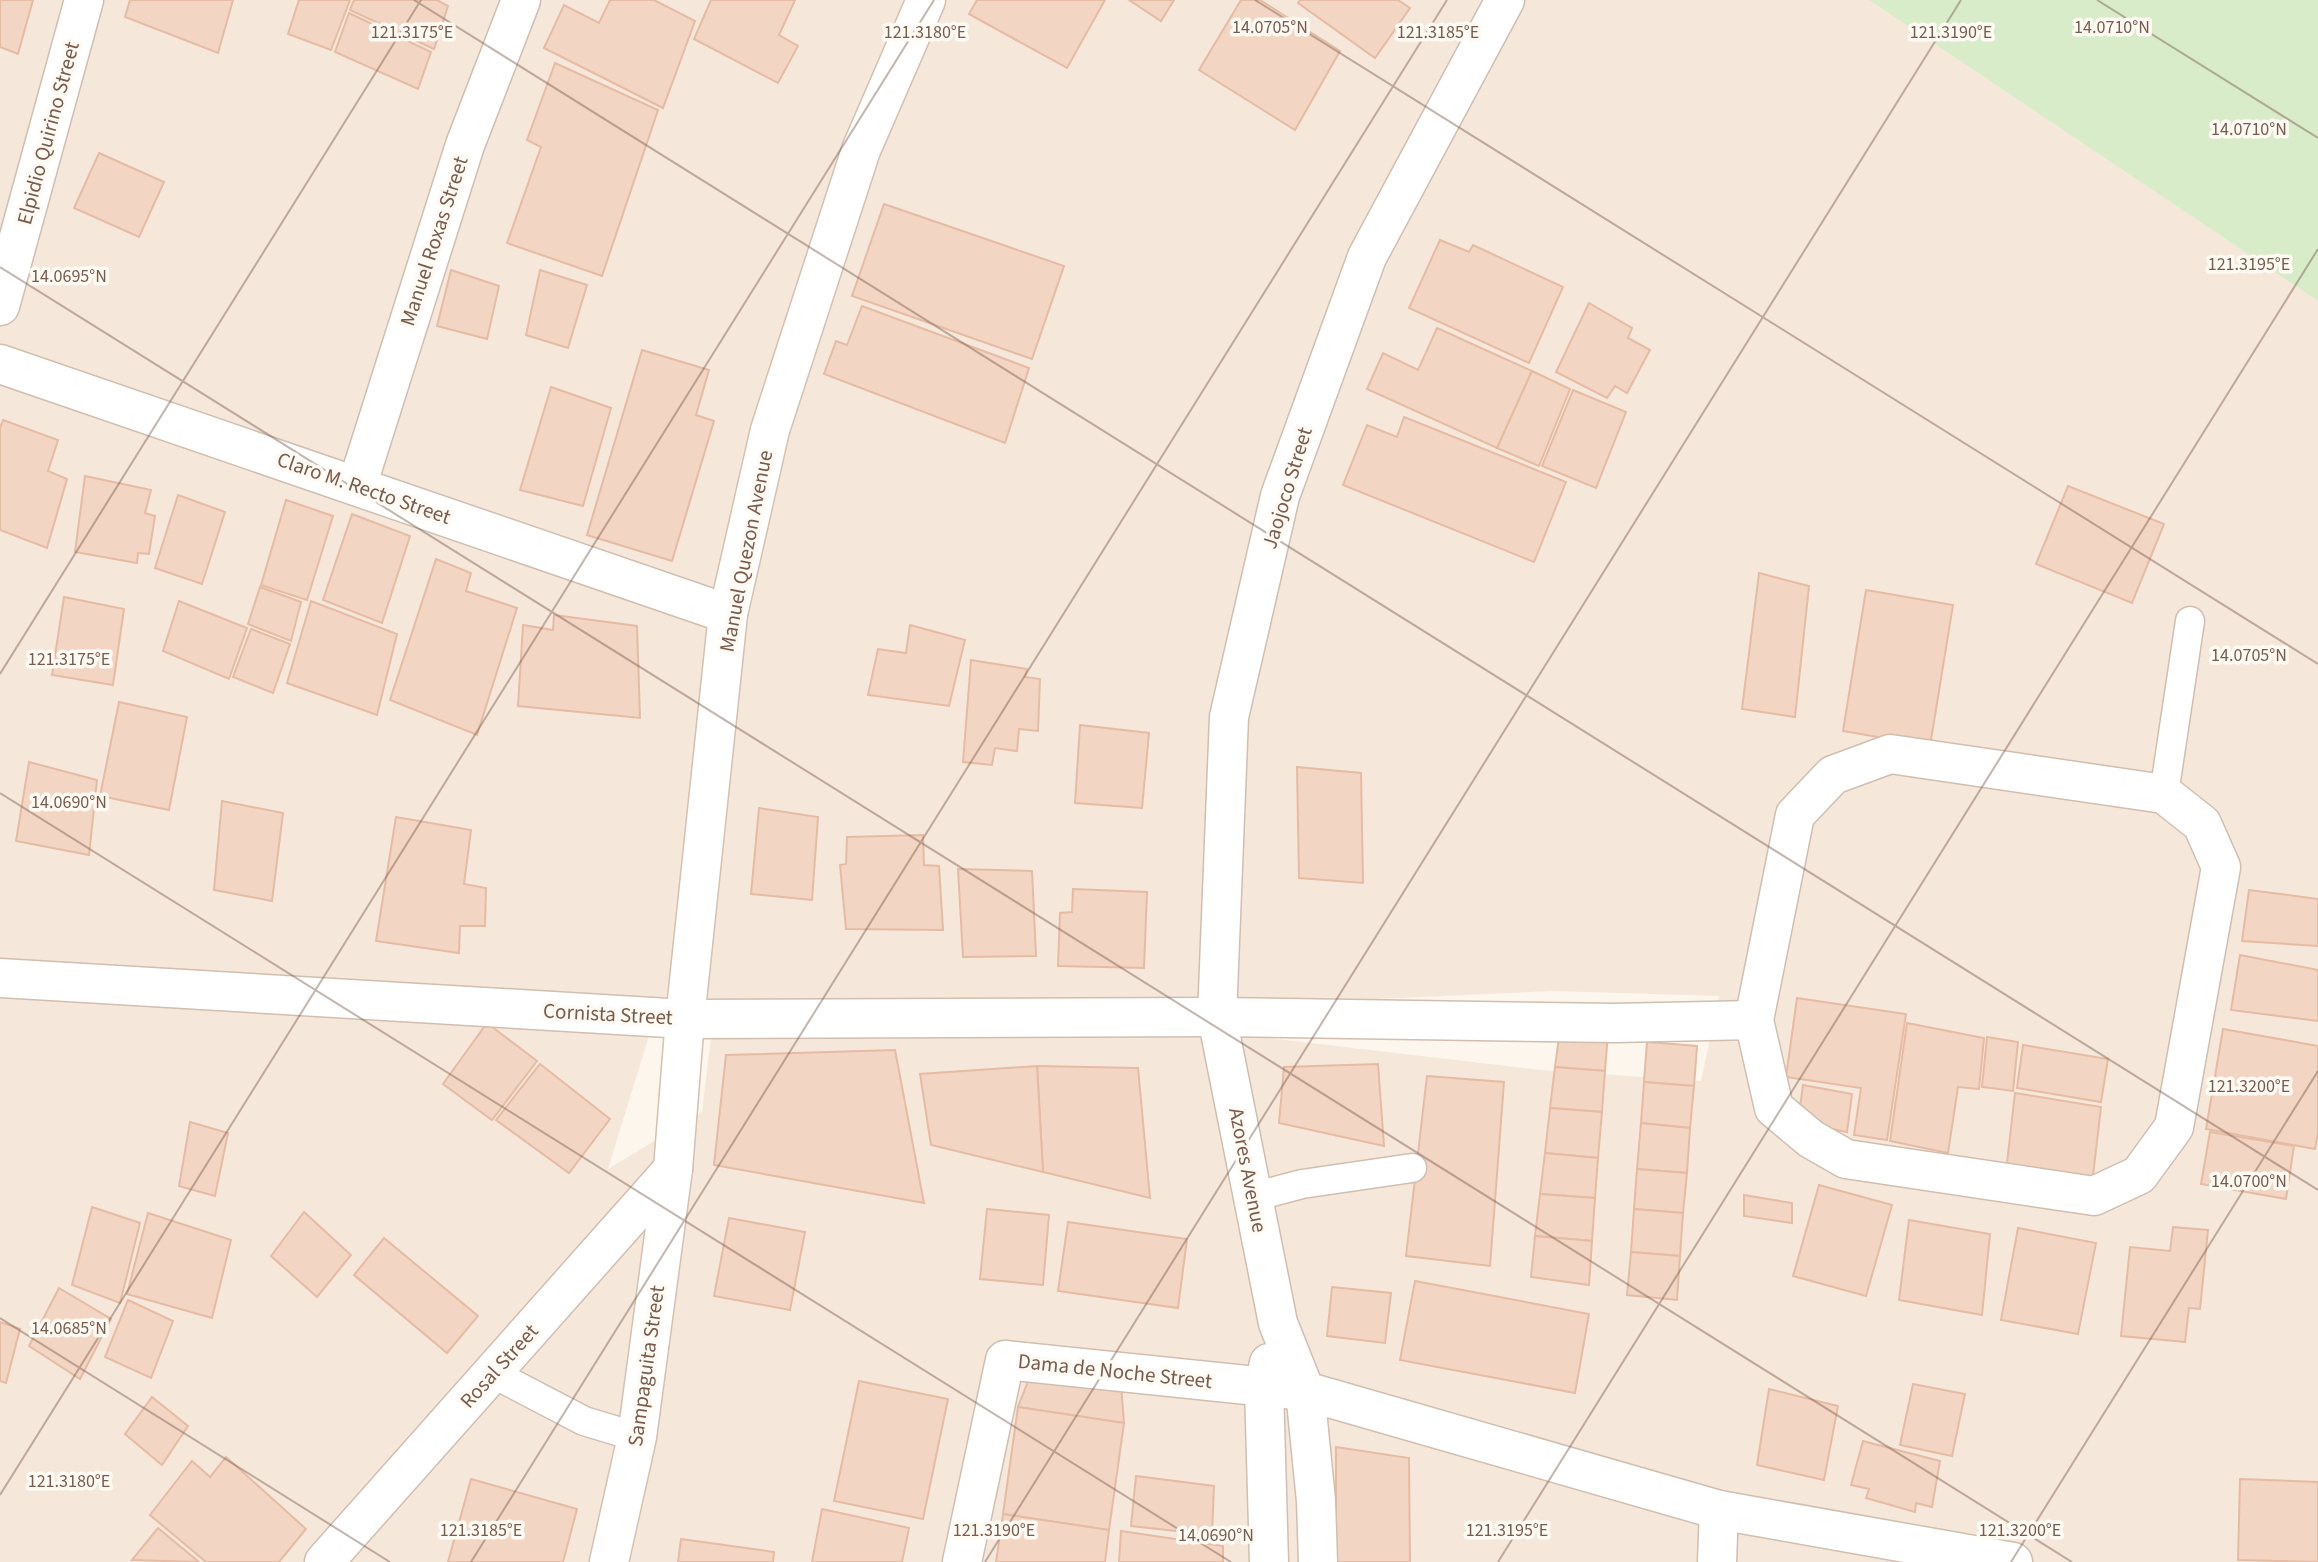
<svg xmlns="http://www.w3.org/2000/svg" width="2318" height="1562" font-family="'Source Sans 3',sans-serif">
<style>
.residential{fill:#f5e8da;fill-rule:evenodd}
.green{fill:#d8ecc9}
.building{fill:#f3d5c3;stroke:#e6bba3;stroke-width:2}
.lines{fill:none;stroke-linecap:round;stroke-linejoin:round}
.lane-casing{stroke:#d1beb0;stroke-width:31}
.street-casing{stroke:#d1beb0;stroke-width:41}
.secondary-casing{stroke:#d6c0b0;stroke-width:41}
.lane{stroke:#fff;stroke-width:28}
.street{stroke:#fff;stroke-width:38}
.secondary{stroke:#fff;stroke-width:38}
.ticks{fill:none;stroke:#7a5c4d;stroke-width:2;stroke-opacity:0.45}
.labels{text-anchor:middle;stroke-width:7;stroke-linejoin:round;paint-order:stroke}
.street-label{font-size:21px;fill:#7a5c4d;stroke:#fffaf3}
.ticks-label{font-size:18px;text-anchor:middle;fill:#7a5c4d;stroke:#fffaf3;stroke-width:7;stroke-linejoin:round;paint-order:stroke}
</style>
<rect width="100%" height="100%" fill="#fdf6ec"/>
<path class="residential" d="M0 0H1869L2318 301V1562H0ZM1552 991 1719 996 1701 1081 1541 1070 1234 1034 1133 1010ZM714 1012 702 1112 608 1169 656 1013Z"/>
<polygon class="green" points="1869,0 2318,0 2318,301"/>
<g class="building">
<polygon points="0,0 33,0 18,54 0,47"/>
<polygon points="130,0 233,0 218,53 125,17"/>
<polygon points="299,0 350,0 331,50 288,34"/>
<polygon points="354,0 437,0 448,6 434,49 350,10"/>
<polygon points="610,0 654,0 695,21 663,108 544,48 564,5 599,23"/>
<polygon points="711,0 795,0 779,35 798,46 778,83 694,39"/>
<polygon points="977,0 1105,0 1067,68 969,14"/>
<polygon points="1129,0 1174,0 1161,21"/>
<polygon points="1241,0 1260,0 1340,51 1295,130 1199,70"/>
<polygon points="1300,0 1398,0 1410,8 1375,58 1298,3"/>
<polygon points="349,13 431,52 418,89 335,52"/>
<polygon points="555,63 658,110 602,276 507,243 541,147 527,140"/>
<polygon points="99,153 164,182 139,237 74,208"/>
<polygon points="884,204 1064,266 1032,359 852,296"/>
<polygon points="1440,240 1469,252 1473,245 1563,287 1529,363 1409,308"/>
<polygon points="451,270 499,286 487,339 437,326"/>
<polygon points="540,270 587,285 568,348 526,335"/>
<polygon points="1589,303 1632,328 1628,338 1650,350 1627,393 1615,386 1607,398 1556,372"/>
<polygon points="862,306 1029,368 1005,443 824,374 836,341 847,345"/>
<polygon points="1437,328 1532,371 1497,448 1367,389 1383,353 1418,370"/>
<polygon points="642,350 709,370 696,415 714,421 672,561 587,535"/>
<polygon points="1532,371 1570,389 1539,466 1497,448"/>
<polygon points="551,387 611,408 583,506 520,490"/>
<polygon points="1573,390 1626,412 1596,488 1542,466"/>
<polygon points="1404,417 1566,482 1534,562 1343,485 1367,425 1397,437"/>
<polygon points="3,420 58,440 48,471 67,479 47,548 0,530 0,428"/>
<polygon points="85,476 151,490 145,513 155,516 149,554 138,553 137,563 75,552"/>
<polygon points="2068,486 2164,524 2132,603 2036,564"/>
<polygon points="178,495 225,512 202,584 155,568"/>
<polygon points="286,500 333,516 307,600 261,585"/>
<polygon points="352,514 410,536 382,623 323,600"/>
<polygon points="436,559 471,573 466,591 517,608 477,735 390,700"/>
<polygon points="1759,573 1809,586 1795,717 1742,709"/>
<polygon points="260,587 301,602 291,641 248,624"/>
<polygon points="1866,590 1953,605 1930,746 1843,731"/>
<polygon points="64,597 124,609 113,685 52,675"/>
<polygon points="179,601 247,628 229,679 163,651"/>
<polygon points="311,601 397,634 377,715 287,683"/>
<polygon points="554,615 637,626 640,718 518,706 523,625 553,630"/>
<polygon points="910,625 965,640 949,706 868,695 878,649 906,653"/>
<polygon points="251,629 290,644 273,693 233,677"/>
<polygon points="971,660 1027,669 1025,677 1040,679 1038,731 1019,729 1017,751 995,748 992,765 963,762"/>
<polygon points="119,702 187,717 169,810 100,796"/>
<polygon points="1080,725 1149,733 1142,808 1075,803"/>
<polygon points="29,762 97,780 89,855 16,841"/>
<polygon points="1297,767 1361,773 1363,883 1299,878"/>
<polygon points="222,801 283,813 272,901 214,890"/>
<polygon points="759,808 818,817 812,900 751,894"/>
<polygon points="396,817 471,830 464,884 486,888 485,926 460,926 459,953 376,941"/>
<polygon points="923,835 924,865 939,866 943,930 846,929 840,865 846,864 847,837"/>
<polygon points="958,869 1032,871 1036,956 963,957"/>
<polygon points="1073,889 1147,892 1144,968 1058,966 1060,913 1072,912"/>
<polygon points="2249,890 2318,899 2318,946 2242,941"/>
<polygon points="2240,955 2318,970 2318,1021 2231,1010"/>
<polygon points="1797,998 1906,1014 1887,1140 1854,1135 1861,1088 1786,1077"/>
<polygon points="487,1023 537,1061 492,1120 443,1084"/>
<polygon points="1907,1023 1984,1038 1979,1089 1958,1087 1948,1153 1890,1141"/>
<polygon points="2223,1029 2318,1046 2318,1133 2315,1149 2206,1129"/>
<polygon points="1560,1030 1608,1033 1605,1071 1555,1067"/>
<polygon points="1987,1037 2018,1042 2013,1091 1982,1087"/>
<polygon points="1647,1042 1697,1046 1694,1086 1644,1082"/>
<polygon points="2023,1045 2108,1059 2101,1102 2017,1088"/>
<polygon points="895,1050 924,1203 714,1165 726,1055"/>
<polygon points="540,1064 610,1119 569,1173 496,1120"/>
<polygon points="1378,1064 1384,1146 1279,1123 1284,1067"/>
<polygon points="1037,1066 1138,1068 1150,1198 1043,1172"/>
<polygon points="1037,1066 1043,1172 931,1145 920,1074"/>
<polygon points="1555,1067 1605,1071 1602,1112 1550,1108"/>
<polygon points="1427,1076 1504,1082 1490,1266 1406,1256"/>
<polygon points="1644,1082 1694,1086 1690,1128 1641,1123"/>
<polygon points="1803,1085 1852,1094 1847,1132 1798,1122"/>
<polygon points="2015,1093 2101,1107 2092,1184 2006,1172"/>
<polygon points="1550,1108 1602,1112 1598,1158 1545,1153"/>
<polygon points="190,1122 228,1133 215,1196 179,1186"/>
<polygon points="1641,1123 1690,1128 1687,1173 1637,1169"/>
<polygon points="2210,1132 2294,1146 2286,1199 2201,1184"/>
<polygon points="1545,1153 1598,1158 1595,1198 1540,1194"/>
<polygon points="1637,1169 1687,1173 1683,1213 1634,1209"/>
<polygon points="1819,1185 1892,1205 1866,1296 1793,1276"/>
<polygon points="1540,1194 1595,1198 1592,1241 1535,1236"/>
<polygon points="1744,1195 1792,1203 1792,1223 1744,1216"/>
<polygon points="92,1207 140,1223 120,1303 72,1285"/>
<polygon points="987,1209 1049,1215 1043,1285 980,1279"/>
<polygon points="1634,1209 1683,1213 1680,1256 1631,1252"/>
<polygon points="304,1212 351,1255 317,1297 271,1256"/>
<polygon points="148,1213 231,1240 212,1318 127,1294"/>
<polygon points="729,1218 805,1232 790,1310 714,1296"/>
<polygon points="1909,1220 1990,1234 1982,1315 1899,1300"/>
<polygon points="1068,1222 1187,1239 1178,1308 1058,1291"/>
<polygon points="2173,1227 2208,1230 2200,1309 2189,1308 2185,1342 2121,1336 2130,1247 2170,1251"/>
<polygon points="2018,1228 2096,1243 2078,1334 2001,1320"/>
<polygon points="1535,1236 1592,1241 1589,1285 1531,1277"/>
<polygon points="384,1238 478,1316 447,1353 354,1275"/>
<polygon points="1631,1252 1680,1256 1677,1300 1627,1295"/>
<polygon points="1415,1281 1589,1314 1575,1393 1400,1360"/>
<polygon points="1332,1287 1391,1293 1385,1343 1327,1336"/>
<polygon points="59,1288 111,1319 80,1379 29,1346"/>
<polygon points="128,1300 173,1321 151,1378 105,1357"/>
<polygon points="0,1322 20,1329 6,1383 0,1381"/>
<polygon points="1032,1371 1120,1372 1124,1423 1018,1407"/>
<polygon points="859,1381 948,1399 923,1519 834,1501"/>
<polygon points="1913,1384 1965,1394 1952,1456 1900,1445"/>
<polygon points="1769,1389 1838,1406 1824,1480 1757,1465"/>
<polygon points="152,1397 188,1426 162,1465 125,1434"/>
<polygon points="1018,1407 1124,1423 1109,1530 1003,1514"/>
<polygon points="1863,1441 1940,1461 1932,1507 1916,1503 1915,1512 1866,1498 1869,1489 1851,1485"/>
<polygon points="1336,1447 1409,1458 1410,1562 1336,1562"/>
<polygon points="226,1457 306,1529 279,1562 206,1562 150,1515 192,1461 210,1477"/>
<polygon points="1136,1476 1214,1486 1212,1535 1131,1526"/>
<polygon points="471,1479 577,1509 563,1562 448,1562"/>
<polygon points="2240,1479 2318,1482 2318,1562 2238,1560"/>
<polygon points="822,1509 909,1528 902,1562 812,1562"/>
<polygon points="1003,1514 1109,1530 1105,1562 996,1562"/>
<polygon points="158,1528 199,1562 132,1560"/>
<polygon points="1121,1531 1223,1546 1223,1562 1119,1562"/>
<polygon points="681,1539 774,1552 773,1562 678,1562"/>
</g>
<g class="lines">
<defs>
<g id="lane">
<polyline points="2164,794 2190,621"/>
<polyline points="1253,1197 1302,1184 1412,1168"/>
<polyline points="492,1373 584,1421 637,1437"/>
</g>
<g id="street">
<polyline points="0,306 84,0"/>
<polyline points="0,364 728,614"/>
<polyline points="357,486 465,145 521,0"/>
<polygon points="1890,754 2164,794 2202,824 2221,867 2174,1127 2139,1175 2094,1196 1846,1159 1811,1139 1774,1108 1754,1020 1795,815 1833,775"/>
<polyline points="0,978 685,1019 1217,1017 1615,1023 1754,1020"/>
<polyline points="1269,1363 1264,1387 1269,1562"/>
<polyline points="324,1562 673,1169"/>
<polyline points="962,1562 1005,1360 1305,1391 1719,1510 2013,1562"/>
<polyline points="1318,1562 1316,1501 1305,1391 1278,1323 1217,1017 1229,717 1280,496 1367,257 1505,0"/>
<polyline points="1717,1562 1719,1510"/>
</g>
<polyline id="secondary" points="609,1562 637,1437 673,1169 685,1019 728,614 770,430 861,150 926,0"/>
</defs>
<use href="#lane" class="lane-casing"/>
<use href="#street" class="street-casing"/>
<use href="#secondary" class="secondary-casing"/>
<use href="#lane" class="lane"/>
<use href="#street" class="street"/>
<use href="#secondary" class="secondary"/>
</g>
<path class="ticks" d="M414 0 2318 1190M1255 0 2318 664M2097 0 2318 138M0 267 2072 1562M0 674 421 0M0 793 1231 1562M0 1318 390 1562M0 1495 934 0M471 1562 1447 0M985 1562 1961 0M1498 1562 2318 249M2011 1562 2318 1071"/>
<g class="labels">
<g class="street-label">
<text transform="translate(48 133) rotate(-75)" y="7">Elpidio Quirino Street</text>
<text transform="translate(434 241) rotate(-72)" y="7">Manuel Roxas Street</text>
<text transform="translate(364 488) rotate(19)" y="7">Claro M. Recto Street</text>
<text transform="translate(1287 488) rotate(-73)" y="7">Jaojoco Street</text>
<text transform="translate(746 551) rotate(-79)" y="7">Manuel Quezon Avenue</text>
<text transform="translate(608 1014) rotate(3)" y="7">Cornista Street</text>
<text transform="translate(1248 1170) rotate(79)" y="7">Azores Avenue</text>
<text transform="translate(499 1366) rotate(-48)" y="7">Rosal Street</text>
<text transform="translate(646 1366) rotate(-82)" y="7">Sampaguita Street</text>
<text transform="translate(1115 1371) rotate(6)" y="7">Dama de Noche Street</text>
</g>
</g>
<g class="ticks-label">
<text x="2112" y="33">14.0710°N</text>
<text x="1270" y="33">14.0705°N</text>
<text x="1438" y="38">121.3185°E</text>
<text x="412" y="38">121.3175°E</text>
<text x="925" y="38">121.3180°E</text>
<text x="1951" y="38">121.3190°E</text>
<text x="2249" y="135">14.0710°N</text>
<text x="2249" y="270">121.3195°E</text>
<text x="69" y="282">14.0695°N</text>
<text x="2249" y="661">14.0705°N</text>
<text x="69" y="665">121.3175°E</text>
<text x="69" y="808">14.0690°N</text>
<text x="2249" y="1092">121.3200°E</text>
<text x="2249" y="1187">14.0700°N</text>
<text x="69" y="1334">14.0685°N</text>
<text x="69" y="1487">121.3180°E</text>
<text x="481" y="1536">121.3185°E</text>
<text x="994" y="1536">121.3190°E</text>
<text x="1507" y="1536">121.3195°E</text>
<text x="2020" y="1536">121.3200°E</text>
<text x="1216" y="1541">14.0690°N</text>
</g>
</svg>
